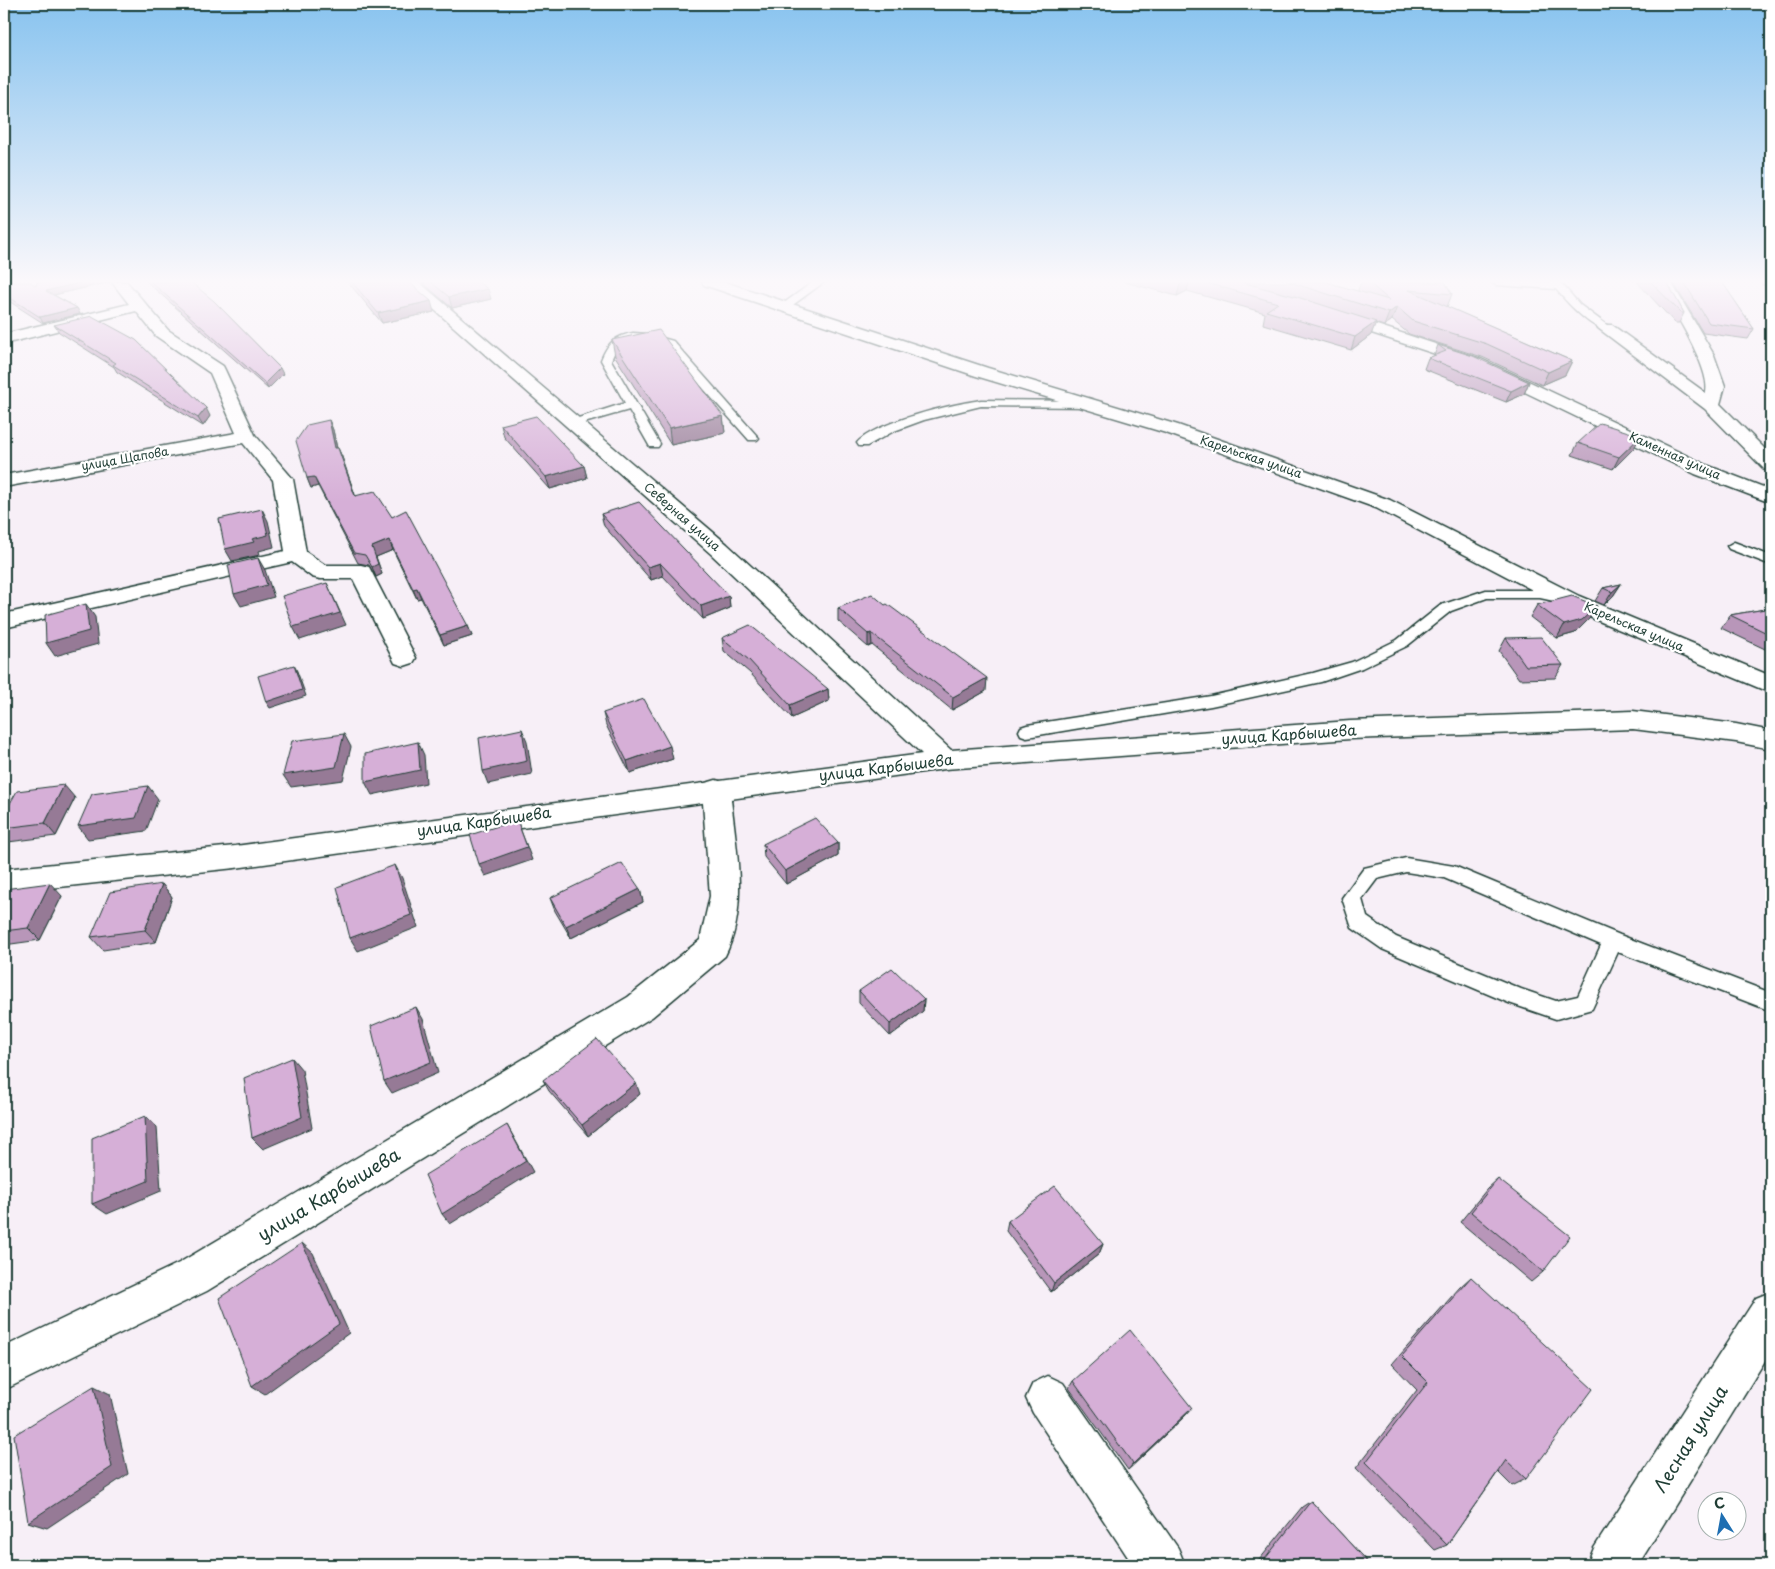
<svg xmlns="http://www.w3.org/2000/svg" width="1775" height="1569" font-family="'Playpen Sans',sans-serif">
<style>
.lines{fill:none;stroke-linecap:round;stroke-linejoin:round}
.lane-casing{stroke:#1f3d34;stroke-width:3}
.street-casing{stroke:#1f3d34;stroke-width:3}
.secondary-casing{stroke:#1f3d34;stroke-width:3}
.lane{fill:#fff;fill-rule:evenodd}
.street{fill:#fff;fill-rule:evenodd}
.secondary{fill:#fff;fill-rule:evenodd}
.wall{fill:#b896b9;stroke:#1f3d34}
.shaded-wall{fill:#967a96;stroke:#1f3d34}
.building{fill:#d6afd7;stroke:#1f3d34}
.labels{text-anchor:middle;stroke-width:4.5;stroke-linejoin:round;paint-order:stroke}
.far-street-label{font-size:12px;fill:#1f3d34;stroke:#fff}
.street-label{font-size:15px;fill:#1f3d34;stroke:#fff}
.near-street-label{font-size:18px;fill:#1f3d34;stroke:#fff}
</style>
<rect width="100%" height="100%" fill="#f7eff7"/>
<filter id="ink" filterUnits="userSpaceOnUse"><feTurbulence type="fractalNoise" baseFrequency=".02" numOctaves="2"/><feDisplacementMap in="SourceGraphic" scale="10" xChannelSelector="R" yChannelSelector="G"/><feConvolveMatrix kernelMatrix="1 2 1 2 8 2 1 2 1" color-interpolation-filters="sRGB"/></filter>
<g filter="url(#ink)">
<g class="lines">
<defs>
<g id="lane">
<polygon points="813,282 824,282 786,310 780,310 780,306"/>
<path d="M1492 282H1560L1580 305 1611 328 1610 330C1594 333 1565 300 1556 289L1496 285Z"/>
<polygon points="1762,282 1771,282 1771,286 1763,284"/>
<path d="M633 333 648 334 673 341 757 436 759 438 757 440H749L665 345 648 340H628L617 347 611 360 660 444 658 447H650L629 410 577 425H569L567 423 569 421 625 403 601 360C608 343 615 336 633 333Z"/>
<path d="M981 400 1088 401 1094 404 1088 407 981 406 924 420 894 431 867 446H859L857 443C875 422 953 404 981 400Z"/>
<polygon points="1734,542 1771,556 1771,565 1729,549 1727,546"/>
<polygon points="1486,590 1540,590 1568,596 1570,599 1568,602 1563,603 1540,598 1487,598 1451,611 1407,646 1362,668 1321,682 1211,706 1027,737 1021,735 1019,731 1021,727 1027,725 1211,696 1313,673 1352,662 1397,640 1441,605"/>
<path d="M1406 858 1454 866 1620 935 1771 993V1011L1618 952 1592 1009 1556 1019 1509 1003 1382 949 1352 928 1342 898 1364 868ZM1406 872 1444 878 1601 945 1578 996 1556 1001 1521 989 1396 937 1367 917 1362 899 1377 879Z"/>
</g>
<g id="street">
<polygon points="112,282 127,282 168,330 223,366 225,370 255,435 293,479 306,552 325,565 361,565 369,567 416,658 413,663 404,666 395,663 353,579 320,579 312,577 292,562 4,628 4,614 285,551 273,480 243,443 4,487 4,475 236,433 210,373 156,336 136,311 4,344 4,334 129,304"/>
<polygon points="702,282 725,282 988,368 1178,425 1390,500 1579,596 1771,676 1771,693 1563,606 1376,508 1166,433 976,376 704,285"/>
<path d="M1657 282H1671L1714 355 1725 386 1720 404 1771 455V471L1764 469 1705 409 1598 328 1600 325H1612L1706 393C1712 369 1670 305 1657 282Z"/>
<polygon points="1337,312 1481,359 1709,466 1771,490 1771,503 1695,474 1469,365 1332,320 1329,317 1332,314"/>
<path d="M716 780 726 783 730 790C735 843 750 907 725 956L652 1017 207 1291 4 1390V1347L179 1263 628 997 700 940 710 896 702 790 706 783Z"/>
<polygon points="1771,1292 1771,1351 1638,1565 1587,1565 1594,1548 1756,1298"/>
<polygon points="1048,1376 1063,1383 1178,1548 1185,1565 1133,1565 1033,1413 1026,1398 1033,1383"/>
</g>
<polygon id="secondary" points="403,282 419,282 727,544 951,750 1350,721 1633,711 1736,724 1771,731 1771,749 1736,742 1633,729 1350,739 945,769 235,868 4,893 4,869 235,846 922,754 711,554"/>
</defs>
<use href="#lane" class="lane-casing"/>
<use href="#street" class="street-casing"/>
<use href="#secondary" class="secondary-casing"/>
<use href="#lane" class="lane"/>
<use href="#street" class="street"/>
<use href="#secondary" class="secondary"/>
</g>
<g class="wall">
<polygon points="4,282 36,286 37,282 110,282 54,295 77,308 80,314 43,323 4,298"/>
<polygon points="147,282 191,282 283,374 268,389"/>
<polygon points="348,282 409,282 434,312 382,323"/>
<polygon points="422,282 478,282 491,299 452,308"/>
<polygon points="1125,282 1326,282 1360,292 1358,290 1361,282 1445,282 1452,294 1447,307 1572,361 1565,375 1542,385 1482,357 1409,334 1392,320 1384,326 1375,323 1371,335 1351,350 1263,324 1265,313 1187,291 1177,296"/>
<polygon points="1637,282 1667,282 1684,313 1679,323 1675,323"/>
<polygon points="1673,282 1722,282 1754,329 1748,339 1703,333"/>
<polygon points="54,325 210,416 203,426 117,372 114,367 59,332"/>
<polygon points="612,340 723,416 725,433 671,445 615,356"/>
<polygon points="1438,345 1529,382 1524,394 1506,402 1424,369 1428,358 1434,356"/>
<polygon points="329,420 333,430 337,448 338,448 342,457 355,496 392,517 468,626 472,636 444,645 421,598 417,599 393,550 376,557 382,574 376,577 369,565 358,563 318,486 311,488 307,478"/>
<polygon points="501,425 584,466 587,478 550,489 504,437"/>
<polygon points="1578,443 1634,448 1613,469 1572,455"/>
<polygon points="601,514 729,596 730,608 703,619 663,576 651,580 604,526"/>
<polygon points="1621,584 1613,596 1604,605 1595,601 1603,588"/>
<polygon points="1537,605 1597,606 1589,619 1575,633 1557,638 1530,617"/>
<polygon points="838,608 986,691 952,710 872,645 868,647 838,621"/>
<polygon points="1771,608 1771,648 1765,649 1721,628 1730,615"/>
<polygon points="722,638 828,689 829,701 792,718 750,673 724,651"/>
<polygon points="1506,638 1563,665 1555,678 1519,679 1499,651"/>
<polygon points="603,713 673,759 630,773 606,725"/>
<polygon points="75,798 56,836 8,842 4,838 4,814"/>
<polygon points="838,843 838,856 786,884 764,857 763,844"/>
<polygon points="162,884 172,897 156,942 103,950 91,937"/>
<polygon points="4,889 62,896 40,940 4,945"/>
<polygon points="640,889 643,902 571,938 555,911 550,898"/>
<polygon points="859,991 924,999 923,1011 890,1036 859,1003"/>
<polygon points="543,1080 640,1094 588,1136 549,1091"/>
<polygon points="1498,1179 1543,1272 1531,1282 1460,1222 1487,1189"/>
<polygon points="1008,1221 1103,1244 1099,1254 1051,1292 1006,1231"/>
<polygon points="1471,1277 1526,1479 1512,1486 1498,1472 1447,1545 1435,1550 1356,1468 1417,1390 1392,1364 1460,1287"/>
<polygon points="1073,1381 1186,1415 1128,1470 1069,1388"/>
<polygon points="1311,1501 1370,1565 1255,1565 1302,1507"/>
<polygon points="1771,1560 1771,1565 1757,1565 1758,1563"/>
</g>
<g class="shaded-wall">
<polygon points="83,282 110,282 49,296 46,291"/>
<polygon points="1183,282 1189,282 1187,291 1177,296 1180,284"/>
<polygon points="488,289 491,299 452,308 449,297"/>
<polygon points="431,301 434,312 382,323 378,313"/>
<polygon points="1397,307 1392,320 1384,326 1389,313"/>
<polygon points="77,308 80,314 43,323 40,317"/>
<polygon points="1376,322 1371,335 1351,350 1355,337"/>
<polygon points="1572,361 1565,375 1542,385 1548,372"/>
<polygon points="280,368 283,374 268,389 265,383"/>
<polygon points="1529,382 1524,394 1506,402 1511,391"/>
<polygon points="206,408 210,416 203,426 198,418"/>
<polygon points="723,416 725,433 671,445 669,428"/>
<polygon points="329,420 333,430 339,458 335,448"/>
<polygon points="1641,436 1634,448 1613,469 1619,457"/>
<polygon points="338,448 342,457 359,506 355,496"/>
<polygon points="584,466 587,478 550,489 546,477"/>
<polygon points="314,477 318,486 311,488 307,478"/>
<polygon points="262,509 268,521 274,547 259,551 260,555 232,561 225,549 252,539"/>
<polygon points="389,540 393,550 376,557 382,574 376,577 372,567 372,547"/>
<polygon points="258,558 265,570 274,597 241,606 234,594"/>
<polygon points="660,563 663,576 651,580 648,567"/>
<polygon points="327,583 346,625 300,640 293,627"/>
<polygon points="1621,584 1613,596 1604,605 1612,592"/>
<polygon points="417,588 421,598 417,599 413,589"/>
<polygon points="729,596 730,608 703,619 701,606"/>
<polygon points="86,604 95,617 98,644 55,656 46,643"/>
<polygon points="1597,606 1589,619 1575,633 1557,638 1564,625"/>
<polygon points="468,626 472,636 444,645 440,635"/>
<polygon points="871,633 872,645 868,647 868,634"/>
<polygon points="1771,641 1771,648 1765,649"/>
<polygon points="294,665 297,671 306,696 270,708 266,702"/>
<polygon points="987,678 986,691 952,710 953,697"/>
<polygon points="828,689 829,701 792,718 790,705"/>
<polygon points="522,729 527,741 532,774 488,784 483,771"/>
<polygon points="344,734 351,747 343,780 291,787 283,775"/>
<polygon points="418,742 424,755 426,783 372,795 365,782"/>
<polygon points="670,746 673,759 630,773 627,761"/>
<polygon points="64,785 75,798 56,836 45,823"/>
<polygon points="148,786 158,799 146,831 88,839 78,826"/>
<polygon points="517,820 532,860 485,876 479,864"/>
<polygon points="838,843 838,856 786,884 785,871"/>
<polygon points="395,865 402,878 418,927 358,951 350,938"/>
<polygon points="50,883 62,896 40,940 28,928"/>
<polygon points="162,884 172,897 156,942 145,930"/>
<polygon points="640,889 643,902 571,938 566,926"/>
<polygon points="924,999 923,1011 890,1036 890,1024"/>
<polygon points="416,1007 423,1019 438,1073 392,1093 384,1081"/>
<polygon points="292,1058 302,1070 312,1128 263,1149 252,1138"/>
<polygon points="636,1083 640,1094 588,1136 582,1125"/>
<polygon points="145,1116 157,1127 161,1191 107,1214 92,1204"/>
<polygon points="507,1125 533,1172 450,1224 442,1214"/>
<polygon points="302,1243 313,1253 349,1333 265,1394 252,1386"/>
<polygon points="1103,1244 1099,1254 1051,1292 1054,1283"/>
<polygon points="94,1386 110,1394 128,1474 47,1528 28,1522"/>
<polygon points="1192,1408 1186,1415 1128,1470 1133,1464"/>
</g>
<g class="building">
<polygon points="4,282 31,282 36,286 37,282 83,282 46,291 77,308 40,317 4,294"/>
<polygon points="151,282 191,282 214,301 280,368 265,383"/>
<polygon points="352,282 409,282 431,301 378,313"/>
<polygon points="431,282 478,282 488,289 449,297"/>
<polygon points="1203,282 1241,282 1294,296 1376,322 1355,337 1266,311 1278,303"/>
<polygon points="1289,282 1326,282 1389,300 1368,282 1445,282 1452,294 1409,290 1572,361 1548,372 1487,344 1413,321 1397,307 1389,313 1305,287"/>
<polygon points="1651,282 1667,282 1684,313 1681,313"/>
<polygon points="1684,282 1722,282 1754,329 1709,323"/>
<polygon points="92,316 136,340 206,408 198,418 113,365 116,363 54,325"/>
<polygon points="659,330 723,416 669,428 612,340"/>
<polygon points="1438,345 1473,356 1529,382 1511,391 1428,358 1446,351"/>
<polygon points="536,416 584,466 546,477 501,425"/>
<polygon points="329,420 335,448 338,448 355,496 375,491 392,517 406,510 468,626 440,635 417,588 413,589 389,540 372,547 378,564 372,567 365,555 354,553 314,477 307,478 296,441 307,425"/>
<polygon points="1600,423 1641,436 1619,457 1578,443"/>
<polygon points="639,502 729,596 701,606 660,563 648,567 601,514"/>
<polygon points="262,509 268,535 252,539 254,542 225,549 219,519"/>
<polygon points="258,558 267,585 234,594 228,565"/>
<polygon points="327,583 340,613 293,627 282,596"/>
<polygon points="1621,584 1612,592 1603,588"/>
<polygon points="872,594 885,605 887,604 987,678 953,697 871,633 868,634 838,608"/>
<polygon points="1572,596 1597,606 1582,620 1564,625 1537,605"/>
<polygon points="86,604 89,631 46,643 45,615"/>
<polygon points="1771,608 1771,635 1730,615"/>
<polygon points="750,625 828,689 790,705 749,660 722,638"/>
<polygon points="1541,637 1563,665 1526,666 1506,638"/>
<polygon points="294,665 302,690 266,702 258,676"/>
<polygon points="644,699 670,746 627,761 603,713"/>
<polygon points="522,729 527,761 483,771 479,738"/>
<polygon points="344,734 336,767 283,775 292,741"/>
<polygon points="418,742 420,770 365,782 365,754"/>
<polygon points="64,785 45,823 4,828 4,814 17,791"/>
<polygon points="148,786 136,818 78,826 92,794"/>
<polygon points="815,818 838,843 785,871 763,844"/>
<polygon points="517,820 527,847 479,864 470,835"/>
<polygon points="622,863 640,889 566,926 550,898"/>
<polygon points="395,865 411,915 350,938 337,887"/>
<polygon points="50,883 28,928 4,931 4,889"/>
<polygon points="162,884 145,930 91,937 110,892"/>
<polygon points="892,968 924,999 890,1024 859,991"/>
<polygon points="416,1007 431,1062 384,1081 371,1026"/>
<polygon points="597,1039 636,1083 582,1125 543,1080"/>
<polygon points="292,1058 302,1117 252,1138 244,1078"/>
<polygon points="145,1116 148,1181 92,1204 92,1138"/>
<polygon points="507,1125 526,1161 442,1214 425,1175"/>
<polygon points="1498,1179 1570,1236 1543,1272 1471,1212"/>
<polygon points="1055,1186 1103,1244 1054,1283 1008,1221"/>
<polygon points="302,1243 339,1324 252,1386 219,1298"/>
<polygon points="1471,1277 1593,1389 1526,1479 1506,1460 1447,1545 1366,1462 1428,1382 1402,1356"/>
<polygon points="1130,1330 1192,1408 1133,1464 1073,1381"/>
<polygon points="94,1386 112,1467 28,1522 14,1435"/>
<polygon points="1311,1501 1370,1565 1262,1565 1261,1564"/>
</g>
</g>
<linearGradient id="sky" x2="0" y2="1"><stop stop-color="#88c3ef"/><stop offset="0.56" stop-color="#fbf8fb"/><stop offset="1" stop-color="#fbf8fb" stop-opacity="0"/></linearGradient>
<rect width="1775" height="502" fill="url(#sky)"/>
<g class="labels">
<g class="far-street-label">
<text transform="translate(1675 456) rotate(24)" y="4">Каменная улица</text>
<text transform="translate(1251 457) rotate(19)" y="4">Карельская улица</text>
<text transform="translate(125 459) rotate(-10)" y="4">улица Щапова</text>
<text transform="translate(682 517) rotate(41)" y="4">Северная улица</text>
<text transform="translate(1634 627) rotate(23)" y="4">Карельская улица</text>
</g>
<g class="street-label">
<text transform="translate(1289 735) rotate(-4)" y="5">улица Карбышева</text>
<text transform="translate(886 768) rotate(-7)" y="5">улица Карбышева</text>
<text transform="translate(484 822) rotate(-8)" y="5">улица Карбышева</text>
</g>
<g class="near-street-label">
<text transform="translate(329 1195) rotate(-31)" y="6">улица Карбышева</text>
<text transform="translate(1691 1439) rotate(-58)" y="6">Лесная улица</text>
</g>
</g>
<rect width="1775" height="1569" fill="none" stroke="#fff" stroke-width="20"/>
<rect x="10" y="10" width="1755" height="1549" fill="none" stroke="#1f3d34" stroke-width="2" filter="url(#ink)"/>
<g transform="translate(1722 1516) rotate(349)"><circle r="24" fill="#ffffff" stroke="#a5b1ae"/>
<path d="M0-4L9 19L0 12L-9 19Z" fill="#1f6fb2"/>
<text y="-8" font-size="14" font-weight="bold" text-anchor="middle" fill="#1f3d34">С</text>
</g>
</svg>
